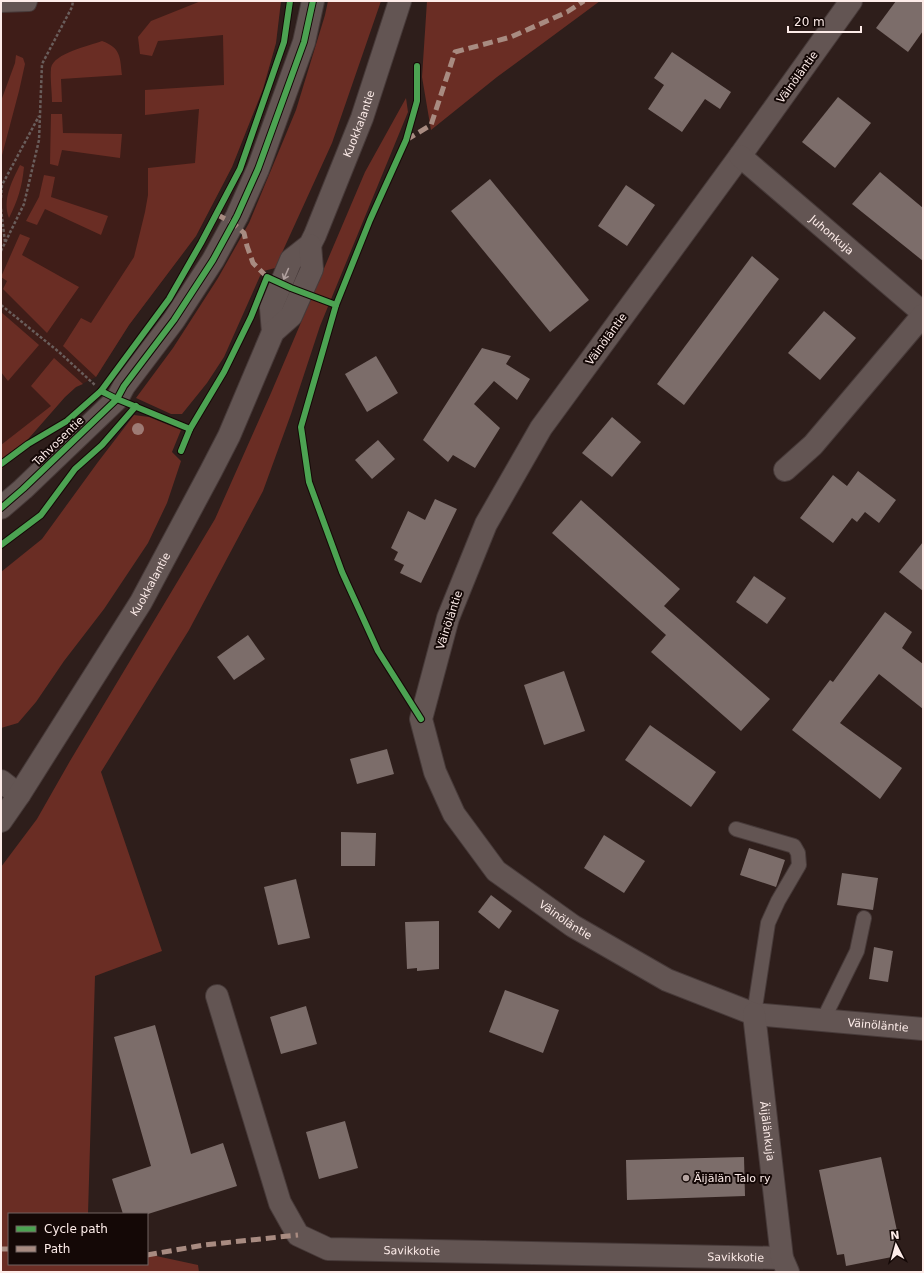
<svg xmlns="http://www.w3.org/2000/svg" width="924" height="1273" font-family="'DejaVu Sans',sans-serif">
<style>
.built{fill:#3f1d18}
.green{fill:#6a2d24}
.building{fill:#7c6d6a}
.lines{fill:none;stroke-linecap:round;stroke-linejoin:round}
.lane-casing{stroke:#473a39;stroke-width:16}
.street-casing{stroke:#473a39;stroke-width:24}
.secondary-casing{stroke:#473a39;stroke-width:24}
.path{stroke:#695d5b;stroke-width:2.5;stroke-dasharray:3 2;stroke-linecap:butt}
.lane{stroke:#635553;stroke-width:14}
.street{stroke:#635553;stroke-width:22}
.secondary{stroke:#635553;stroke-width:22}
.quiet{stroke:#a88b81;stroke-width:5;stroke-dasharray:10 5;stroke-linecap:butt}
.cycleway-casing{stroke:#140806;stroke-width:8}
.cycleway{stroke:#4ca352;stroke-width:6}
.tree{fill:#9e7b75}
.oneway{stroke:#b0a09e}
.poi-dot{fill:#b5a4a1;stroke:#140806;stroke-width:1.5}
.labels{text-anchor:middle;stroke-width:4;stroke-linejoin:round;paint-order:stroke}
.street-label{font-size:11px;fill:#fdece9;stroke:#140806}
.poi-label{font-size:11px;fill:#fdece9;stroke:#140806;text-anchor:start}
</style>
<rect width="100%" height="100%" fill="#2e1e1b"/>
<polygon class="built" points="1,1 281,1 276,43 263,89 232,167 196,236 129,325 96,377 76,387 65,397 1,470"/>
<g class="green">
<polygon points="201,1 281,1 276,43 263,89 232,167 196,236 129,325 96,377 63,346 81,318 91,323 134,257 145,212 148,195 148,168 195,163 199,109 145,115 145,90 224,85 223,35 158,41 152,56 140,54 138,37 151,21"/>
<polygon points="328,1 381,1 332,143 275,268 264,271 260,276 224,357 207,383 182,414 171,414 136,398 173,348 218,278 249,223 296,110 325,15"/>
<polygon points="427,1 600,1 497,77 431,130 422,77"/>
<path d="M102 41C121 48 120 57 122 75L61 79 62 102H52C52 91 50 79 51 68 54 53 89 46 102 41Z"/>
<polygon points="16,55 23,58 25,64 19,91 1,159 1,101 15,63"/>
<polygon points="406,98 408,112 320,326 291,414 263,491 189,630 101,772 162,951 95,976 88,1214 9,1214 9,1264 147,1264 147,1254 198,1265 199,1272 1,1272 1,867 37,819 70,761 215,519 271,393 365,172"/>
<polygon points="51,114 62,114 63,133 122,134 120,158 62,150 58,166 50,164"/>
<path d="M20 165 24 167C22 187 18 200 9 218 2 200 12 181 20 165Z"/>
<polygon points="44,175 55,177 51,197 108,216 101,235 45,209 37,225 26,221 39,197"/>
<polygon points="20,234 30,238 22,255 79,287 47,333 3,289 7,281 1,277"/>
<polygon points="1,312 39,345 8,381 1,372"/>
<polygon points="54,358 83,384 76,387 65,397 1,470 1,445 51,406 31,386"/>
<polygon points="134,415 149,417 181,430 172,452 181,461 167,503 148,543 104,609 64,661 36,702 18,723 1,728 1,572 42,539 98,462"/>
</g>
<g class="building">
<polygon points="896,1 923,1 923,31 908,52 876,28"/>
<polygon points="672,52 731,92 720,109 705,99 682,132 648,109 664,85 654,78"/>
<polygon points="838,97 871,123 835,168 802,142"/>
<polygon points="880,172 923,208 923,261 852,204"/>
<polygon points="490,179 589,300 550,332 451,211"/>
<polygon points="626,185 655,205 627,246 598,226"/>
<polygon points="752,256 779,279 684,405 657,384"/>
<polygon points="824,311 856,338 820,380 788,353"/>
<polygon points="482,348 511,356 506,364 530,379 517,400 494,381 474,404 500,428 475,468 453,455 448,462 423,440"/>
<polygon points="376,356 398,393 367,412 345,374"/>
<polygon points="612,417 641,442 612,477 582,453"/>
<polygon points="378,440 395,459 372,479 355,460"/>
<polygon points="858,471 896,500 879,523 865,512 857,522 852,518 833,543 800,518 833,475 847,486"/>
<polygon points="435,499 457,509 421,583 400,573 404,565 394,560 398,552 391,548 408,511 425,520"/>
<polygon points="581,500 680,589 664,606 770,699 741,731 651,652 666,635 552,533"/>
<polygon points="923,542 923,591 899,572"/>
<polygon points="754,576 786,598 767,624 736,602"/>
<polygon points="885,612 912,632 902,648 923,664 923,709 879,674 840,723 902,768 880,799 792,730 830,680 833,682"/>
<polygon points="248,635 265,659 234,680 217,657"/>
<polygon points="564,671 585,731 544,745 524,685"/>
<polygon points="650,725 716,772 691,807 625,760"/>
<polygon points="387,749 394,774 357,784 350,759"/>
<polygon points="341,832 376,833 375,866 341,866"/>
<polygon points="604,835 645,861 624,893 584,868"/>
<polygon points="749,848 785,860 776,887 740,875"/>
<polygon points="842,873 878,878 873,910 837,905"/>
<polygon points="296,879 310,938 278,945 264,887"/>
<polygon points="491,895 512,911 499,929 478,912"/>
<polygon points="439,921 439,969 417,971 417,968 407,969 405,922"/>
<polygon points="874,947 893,951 888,982 869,979"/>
<polygon points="505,990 559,1010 543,1053 489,1032"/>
<polygon points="306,1006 317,1044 281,1054 270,1017"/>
<polygon points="155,1025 191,1154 223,1143 237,1186 148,1214 123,1214 112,1179 151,1166 114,1037"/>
<polygon points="345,1121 358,1168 319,1179 306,1132"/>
<polygon points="744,1157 745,1196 627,1200 626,1160"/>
<polygon points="881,1157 899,1240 894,1242 897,1256 846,1266 844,1254 837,1255 819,1170"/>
</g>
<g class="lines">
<defs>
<g id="lane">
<polyline points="1,5 29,4 30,1"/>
<polyline points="736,829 794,846 798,853 799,865 778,901 768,923 754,1014"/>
<polyline points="823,1020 857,951 864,918"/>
</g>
<g id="street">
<path id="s1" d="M851 1 740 156 541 428 486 524 448 618 421 719 435 772 454 814 496 871 573 926 667 980 754 1014 923 1029"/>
<path id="s2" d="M740 156 923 313"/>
<polyline points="785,470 813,445 923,315"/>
<polyline points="1,508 23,489 117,399 124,386 174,320 213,260 237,216 258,169 304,42 313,1"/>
<polyline points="1,781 19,795"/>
<path id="s3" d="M217 996 280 1203 298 1235 328 1249 782 1258"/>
<path id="s4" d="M754 1014 782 1258 788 1272"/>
</g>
<g id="secondary">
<path id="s5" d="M273 332 271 308 291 260 310 245 315 235 362 118 400 1"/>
<path id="s6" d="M1 821 19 795 141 602 211 471 229 436 273 332 291 316 312 269 310 245"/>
</g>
</defs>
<use href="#lane" class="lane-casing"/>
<use href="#street" class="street-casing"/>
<use href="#secondary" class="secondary-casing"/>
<g class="path">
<polyline points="1,198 2,185 39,116"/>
<polyline points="1,209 5,242"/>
<polyline points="1,251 24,204 39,140 42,64 72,7 73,1"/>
<polyline points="1,305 59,352 96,386"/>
</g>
<use href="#lane" class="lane"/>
<use href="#street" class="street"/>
<use href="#secondary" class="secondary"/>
<g class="quiet">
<polyline points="406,140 431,125 455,52 511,37 567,12 584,1"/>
<polyline points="216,214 233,223 244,233 247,246 253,263 267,277"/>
<polyline points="1,1249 9,1249"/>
<polyline points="147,1255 204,1245 298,1235"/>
</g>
<defs>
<g id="cycleway">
<polyline points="417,66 417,101 406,140 370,220 336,305 301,427 309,482 342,572 378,651 421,719"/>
<polyline points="101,391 169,299 201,243 240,169 284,42 290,1"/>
<polyline points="190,429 224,372 251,317 267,277 291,288 336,305"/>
<polyline points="1,464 28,444 67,421 101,391 117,399 190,429 181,451"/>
<polyline points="1,508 23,489 117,399 124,386 174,320 213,260 237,216 258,169 304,42 313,1"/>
<polyline points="1,545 41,515 75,469 102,445 136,406"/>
</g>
</defs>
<use href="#cycleway" class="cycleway-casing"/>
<use href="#cycleway" class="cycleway"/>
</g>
<circle class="tree" cx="138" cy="429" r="6"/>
<defs><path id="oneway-shaft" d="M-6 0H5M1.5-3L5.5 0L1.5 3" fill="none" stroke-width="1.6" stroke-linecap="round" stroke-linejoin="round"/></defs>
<use class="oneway" href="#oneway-shaft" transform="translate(286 274) rotate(114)"/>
<circle class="poi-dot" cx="686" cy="1178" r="4"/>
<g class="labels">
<g class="street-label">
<text transform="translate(797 77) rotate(-54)" y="4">Väinöläntie</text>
<text dy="4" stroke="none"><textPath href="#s5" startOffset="231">Kuokkalantie</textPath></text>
<text dy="4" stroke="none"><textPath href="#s2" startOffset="121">Juhonkuja</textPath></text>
<text transform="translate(606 339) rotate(-54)" y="4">Väinöläntie</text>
<text transform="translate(58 441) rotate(-44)" y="4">Tahvosentie</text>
<text dy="4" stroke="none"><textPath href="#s6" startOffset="280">Kuokkalantie</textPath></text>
<text transform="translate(449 620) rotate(-72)" y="4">Väinöläntie</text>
<text dy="4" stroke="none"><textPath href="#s1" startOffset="1101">Väinöläntie</textPath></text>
<text dy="4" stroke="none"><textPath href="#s1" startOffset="1437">Väinöläntie</textPath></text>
<text dy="4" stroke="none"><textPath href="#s4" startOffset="118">Äijälänkuja</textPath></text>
<text dy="4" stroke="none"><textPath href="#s3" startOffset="370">Savikkotie</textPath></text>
<text dy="4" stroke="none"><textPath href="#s3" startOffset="694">Savikkotie</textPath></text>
</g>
<g class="poi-label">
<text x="694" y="1182">Äijälän Talo ry</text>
</g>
</g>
<rect width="924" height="1273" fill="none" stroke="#fdece9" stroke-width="4"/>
<rect x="8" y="1213" width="140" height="52" fill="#140806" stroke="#716361"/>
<rect x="16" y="1226" width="20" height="6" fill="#4ca352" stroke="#716361"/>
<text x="44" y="1233" font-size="12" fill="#fdece9">Cycle path</text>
<rect x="16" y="1246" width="20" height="6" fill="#a88b81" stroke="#716361"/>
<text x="44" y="1253" font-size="12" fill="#fdece9">Path</text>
<g transform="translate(896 1245) rotate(354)" stroke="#140806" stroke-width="3" paint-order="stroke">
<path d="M0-3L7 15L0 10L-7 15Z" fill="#fdece9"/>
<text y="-6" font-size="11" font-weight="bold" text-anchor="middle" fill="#fdece9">N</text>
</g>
<path d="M788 26v6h73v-6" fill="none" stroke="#fdece9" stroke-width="2"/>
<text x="794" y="26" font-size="12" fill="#fdece9" stroke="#140806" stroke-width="3" paint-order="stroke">20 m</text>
</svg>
